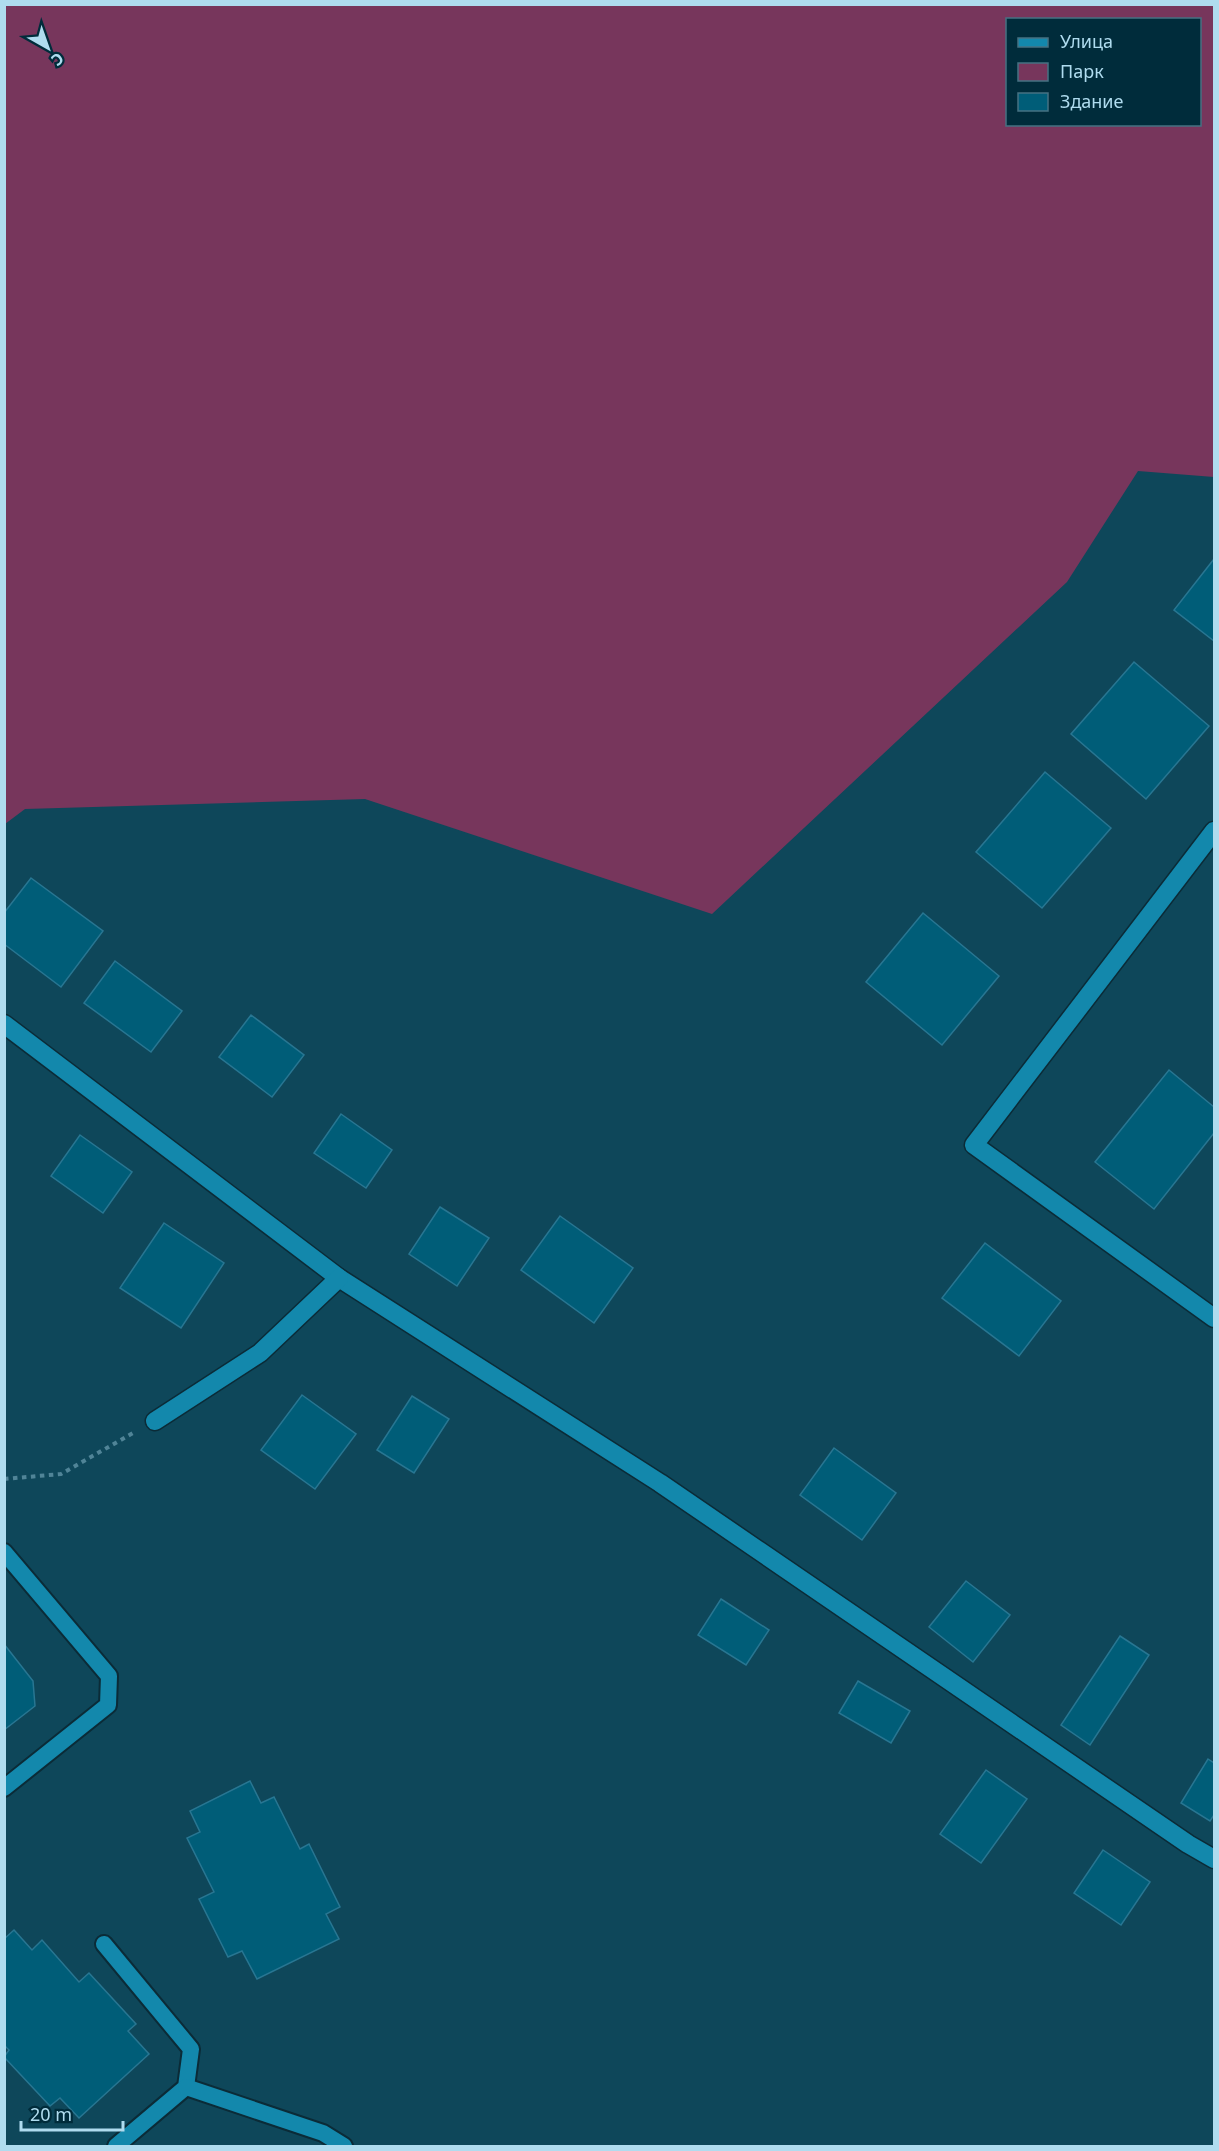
<svg xmlns="http://www.w3.org/2000/svg" width="1219" height="2151" font-family="'Noto Sans',sans-serif">
<style>
.green{fill:#77365c;fill-rule:evenodd}
.building{fill:#005d78;stroke:#287692;stroke-width:1.5}
.lines{fill:none;stroke-linecap:round;stroke-linejoin:round}
.service-casing{stroke:#0b2b37;stroke-width:20}
.minor-casing{stroke:#0b2b37;stroke-width:21}
.path{stroke:#508497;stroke-width:4;stroke-dasharray:4.5 4.5;stroke-linecap:butt}
.service{stroke:#1388ac;stroke-width:16}
.minor{stroke:#1388ac;stroke-width:18}
</style>
<rect width="100%" height="100%" fill="#0e475a"/>
<path class="green" d="M5 4 1214 5V477L1138 471 1067 582 712 914 365 799 25 809 5 824ZM1008 20H1200V124H1008Z"/>
<g class="building">
<polygon points="1214,559 1214,641 1174,610"/>
<polygon points="1134,662 1209,726 1146,799 1071,734"/>
<polygon points="1045,772 1111,828 1042,908 976,852"/>
<polygon points="31,878 103,931 61,987 4,944 4,913"/>
<polygon points="923,913 999,976 942,1045 866,982"/>
<polygon points="115,961 182,1011 151,1052 84,1003"/>
<polygon points="251,1015 304,1055 272,1097 219,1057"/>
<polygon points="1169,1070 1214,1107 1214,1133 1154,1209 1095,1162"/>
<polygon points="341,1114 392,1150 366,1188 314,1153"/>
<polygon points="80,1135 132,1172 103,1213 51,1176"/>
<polygon points="440,1207 489,1238 457,1286 409,1254"/>
<polygon points="560,1216 633,1268 594,1323 521,1270"/>
<polygon points="164,1223 224,1263 181,1328 120,1288"/>
<polygon points="985,1243 1061,1301 1019,1356 942,1298"/>
<polygon points="302,1395 356,1434 315,1489 261,1450"/>
<polygon points="412,1396 449,1419 414,1473 377,1450"/>
<polygon points="834,1448 896,1493 862,1540 800,1495"/>
<polygon points="966,1581 1010,1615 973,1662 929,1627"/>
<polygon points="721,1599 769,1630 746,1665 698,1635"/>
<polygon points="1120,1636 1149,1655 1090,1745 1061,1725"/>
<polygon points="4,1644 33,1681 35,1706 4,1730"/>
<polygon points="858,1681 910,1711 891,1743 839,1713"/>
<polygon points="1208,1759 1214,1763 1214,1815 1210,1821 1181,1803"/>
<polygon points="986,1770 1027,1799 981,1863 940,1834"/>
<polygon points="250,1781 261,1803 274,1797 300,1849 309,1844 340,1907 326,1914 339,1939 257,1979 242,1951 228,1957 199,1899 214,1892 187,1838 200,1832 190,1811"/>
<polygon points="1103,1850 1150,1882 1121,1925 1074,1893"/>
<polygon points="14,1930 32,1950 42,1940 79,1982 89,1973 136,2024 128,2031 149,2054 79,2118 60,2098 50,2106 4,2057 9,2050 4,2045 4,1939"/>
</g>
<g class="lines">
<defs>
<g id="service">
<polyline points="4,1552 109,1676 108,1705 4,1788"/>
<polyline points="104,1944 191,2049 186,2087 116,2146"/>
<polyline points="186,2087 323,2133 344,2146"/>
</g>
<g id="minor">
<polyline points="1214,831 974,1145 1214,1318"/>
<polyline points="4,1024 339,1278 660,1483 1188,1844 1214,1859"/>
<polyline points="155,1421 260,1353 339,1278"/>
</g>
</defs>
<use href="#service" class="service-casing"/>
<use href="#minor" class="minor-casing"/>
<polyline class="path" points="4,1479 61,1474 133,1433"/>
<use href="#service" class="service"/>
<use href="#minor" class="minor"/>
</g>
<rect width="1219" height="2151" fill="none" stroke="#afdcef" stroke-width="12"/>
<rect x="1006" y="18" width="195" height="108" fill="#002c3b" stroke="#467283" stroke-width="1.5"/>
<rect x="1018" y="38" width="30" height="9" fill="#1388ac" stroke="#467283" stroke-width="1.5"/>
<text x="1060" y="48" font-size="18" fill="#afdcef">Улица</text>
<rect x="1018" y="63" width="30" height="18" fill="#77365c" stroke="#467283" stroke-width="1.5"/>
<text x="1060" y="78" font-size="18" fill="#afdcef">Парк</text>
<rect x="1018" y="93" width="30" height="18" fill="#005d78" stroke="#467283" stroke-width="1.5"/>
<text x="1060" y="108" font-size="18" fill="#afdcef">Здание</text>
<g transform="translate(48 48) rotate(140)" stroke="#002c3b" stroke-width="4.5" paint-order="stroke">
<path d="M0-4.5L10 22L0 15L-10 22Z" fill="#afdcef"/>
<text y="-9" font-size="16" font-weight="bold" text-anchor="middle" fill="#afdcef">С</text>
</g>
<path d="M21 2121v9h102v-9" fill="none" stroke="#afdcef" stroke-width="3"/>
<text x="30" y="2121" font-size="18" fill="#afdcef" stroke="#002c3b" stroke-width="4.5" paint-order="stroke">20 m</text>
</svg>
